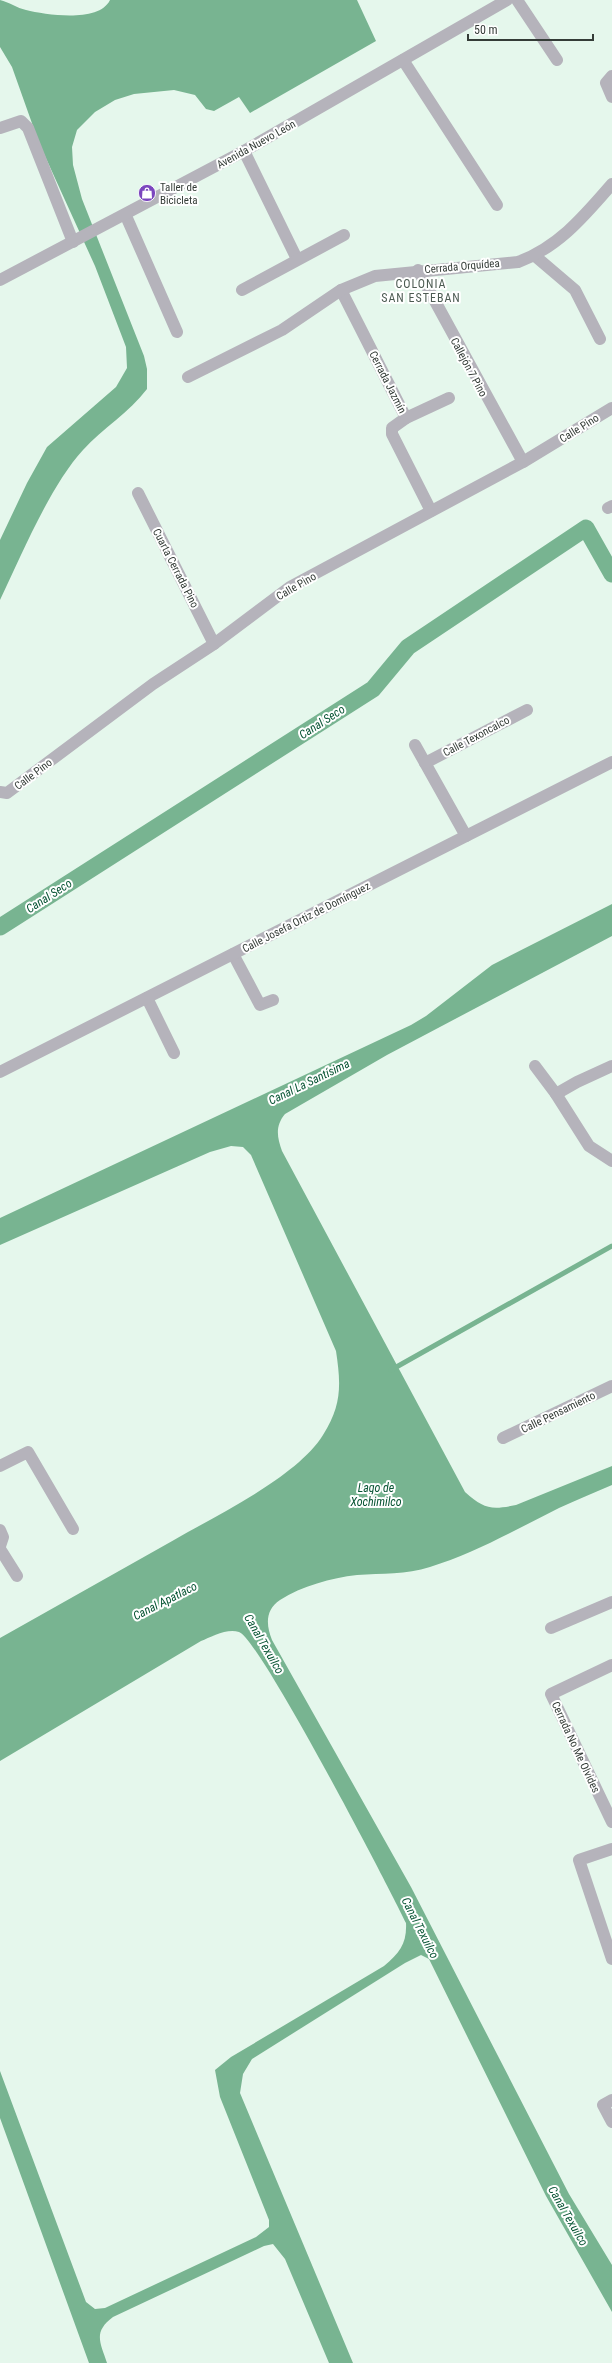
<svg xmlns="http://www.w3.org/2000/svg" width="612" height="2363" font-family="'Roboto Condensed',sans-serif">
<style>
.water{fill:#78b491}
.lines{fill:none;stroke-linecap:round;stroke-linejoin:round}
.stream{stroke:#78b491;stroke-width:5}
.canal{stroke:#78b491;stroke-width:17}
.minor{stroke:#b5b3bb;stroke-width:12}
.labels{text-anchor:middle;stroke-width:4;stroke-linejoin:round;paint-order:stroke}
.street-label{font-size:11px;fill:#343c37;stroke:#fff}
.poi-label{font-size:11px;fill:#343c37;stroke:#fff;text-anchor:start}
.neighbourhood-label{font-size:12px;letter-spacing:1px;fill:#4c5b52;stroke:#fff}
.water-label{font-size:12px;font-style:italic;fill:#075433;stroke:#fff}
</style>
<rect width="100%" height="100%" fill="#e5f7ec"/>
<g class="water">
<path d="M0 0C9 2 17 8 26 10 47 15 99 23 110 0H357L376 41 250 113 239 97 214 111 206 109 195 95 174 90 134 94 115 100 95 112 77 130 72 147 73 165 82 199 144 356 147 369V389C129 413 103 428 83 450 50 486 21 556 0 600V540L27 483 47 447 116 387 127 368 126 347 95 266 39 143 12 67 0 47Z"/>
<path d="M612 904V936L387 1055 285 1114C275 1126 277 1137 282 1151L465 1492C484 1509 491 1510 516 1505L612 1466V1485C594 1493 576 1500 559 1508 517 1529 475 1553 430 1567 406 1575 382 1573 357 1575 331 1578 302 1586 280 1600 265 1610 266 1625 272 1640L411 1887 569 2194 612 2265V2312L546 2196 429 1959 421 1955 405 1963 252 2059 243 2074 240 2093 353 2363H329L285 2259 273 2244 264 2246 113 2317C93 2332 100 2342 107 2363H89L0 2118V2071L86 2302 95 2309 105 2308 256 2237 269 2227V2220L220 2097 215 2070 231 2057 384 1966C400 1953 407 1943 406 1923 389 1887 259 1638 239 1632 227 1628 211 1637 201 1641L0 1761V1638C58 1605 116 1573 174 1540 217 1515 297 1477 323 1435 342 1405 341 1384 336 1351L251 1155 243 1147 231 1146 210 1152 0 1245V1218L411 1025 426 1016 492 965Z"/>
</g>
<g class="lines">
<polyline class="stream" points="391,1370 612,1246"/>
<polyline class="canal" points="0,927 373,689 408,647 586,528 612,574"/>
<g class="minor">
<polyline points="517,0 557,60"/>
<polyline points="403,60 497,205"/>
<polyline points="612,76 606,83 612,97"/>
<polyline points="0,128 21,121 28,128 73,242"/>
<polyline points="244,151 297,259"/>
<polyline points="126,216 177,332"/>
<polyline points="535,256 575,290 600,339"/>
<polyline points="418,270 523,462"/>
<polyline points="0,280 244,151 507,0"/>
<polyline points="242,290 344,235"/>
<polyline points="341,290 406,418 392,428 392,434 431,511"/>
<path d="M188 377 282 330 341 290 375 276 518 262C559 247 585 215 612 184"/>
<polyline points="406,418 449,398"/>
<polyline points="138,493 214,644"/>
<polyline points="608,508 612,506"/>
<polyline points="415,745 466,836"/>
<polyline points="425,763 527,710"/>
<polyline points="0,792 7,793 153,684 214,644 290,587 523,462 612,408"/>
<polyline points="233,954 260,1005 273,1000"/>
<polyline points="147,998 174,1053"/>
<polyline points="535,1066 556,1094 589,1146 612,1161"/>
<polyline points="0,1072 612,762"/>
<polyline points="556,1094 577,1082 612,1066"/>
<polyline points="503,1438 612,1386"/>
<polyline points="0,1466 28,1452 73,1529"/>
<polyline points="0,1530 3,1537 0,1546"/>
<polyline points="0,1549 17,1576"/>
<polyline points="551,1628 612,1602"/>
<polyline points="612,1665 551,1694 612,1822"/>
<polyline points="612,1849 579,1860 612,1959"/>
<polyline points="612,2100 603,2105 612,2122"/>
</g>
</g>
<defs>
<symbol id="shop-disc" viewBox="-11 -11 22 22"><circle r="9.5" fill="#7b46be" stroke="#fff"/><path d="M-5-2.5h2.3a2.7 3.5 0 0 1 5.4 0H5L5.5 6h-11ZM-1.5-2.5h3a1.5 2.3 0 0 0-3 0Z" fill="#fff"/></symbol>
</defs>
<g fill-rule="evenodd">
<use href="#shop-disc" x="137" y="183" width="20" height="20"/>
</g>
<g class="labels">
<g class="street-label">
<text transform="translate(256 144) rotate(-29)" y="4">Avenida Nuevo León</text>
<text transform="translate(462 266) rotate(-5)" y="4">Cerrada Orquídea</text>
<text transform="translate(469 367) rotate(62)" y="4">Callejón 7 Pino</text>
<text transform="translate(388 382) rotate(63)" y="4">Cerrada Jazmín</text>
<text transform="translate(579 428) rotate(-32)" y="4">Calle Pino</text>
<text transform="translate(176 568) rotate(63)" y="4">Cuarta Cerrada Pino</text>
<text transform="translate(296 586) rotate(-30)" y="4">Calle Pino</text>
<text transform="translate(476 736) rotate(-28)" y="4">Calle Texoncalco</text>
<text transform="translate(33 774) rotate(-37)" y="4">Calle Pino</text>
<text transform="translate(306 917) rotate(-27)" y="4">Calle Josefa Ortiz de Domínguez</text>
<text transform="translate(558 1412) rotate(-26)" y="4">Calle Pensamiento</text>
<text transform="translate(576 1747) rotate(65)" y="4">Cerrada No Me Olvides</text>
</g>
<g class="poi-label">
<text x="160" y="191">Taller de<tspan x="160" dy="13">Bicicleta</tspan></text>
</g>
<g class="neighbourhood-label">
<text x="421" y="288">COLONIA<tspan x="421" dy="14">SAN ESTEBAN</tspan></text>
</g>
<g class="water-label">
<text transform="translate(322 722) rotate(-33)" y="4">Canal Seco</text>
<text transform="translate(49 896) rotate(-33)" y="4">Canal Seco</text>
<text transform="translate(309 1082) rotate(-26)" y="4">Canal La Santísima</text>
<text x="376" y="1492">Lago de<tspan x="376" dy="14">Xochimilco</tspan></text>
<text transform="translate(165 1601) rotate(-27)" y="4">Canal Apatlaco</text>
<text transform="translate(264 1644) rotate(60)" y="4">Canal Texuilco</text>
<text transform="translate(420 1928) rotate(63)" y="4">Canal Texuilco</text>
<text transform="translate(568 2216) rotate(60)" y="4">Canal Texuilco</text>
</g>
</g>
<path d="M468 34v6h125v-6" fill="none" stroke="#343c37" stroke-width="2"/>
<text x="474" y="34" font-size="12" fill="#343c37" stroke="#ffffff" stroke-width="3" paint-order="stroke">50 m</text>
</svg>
